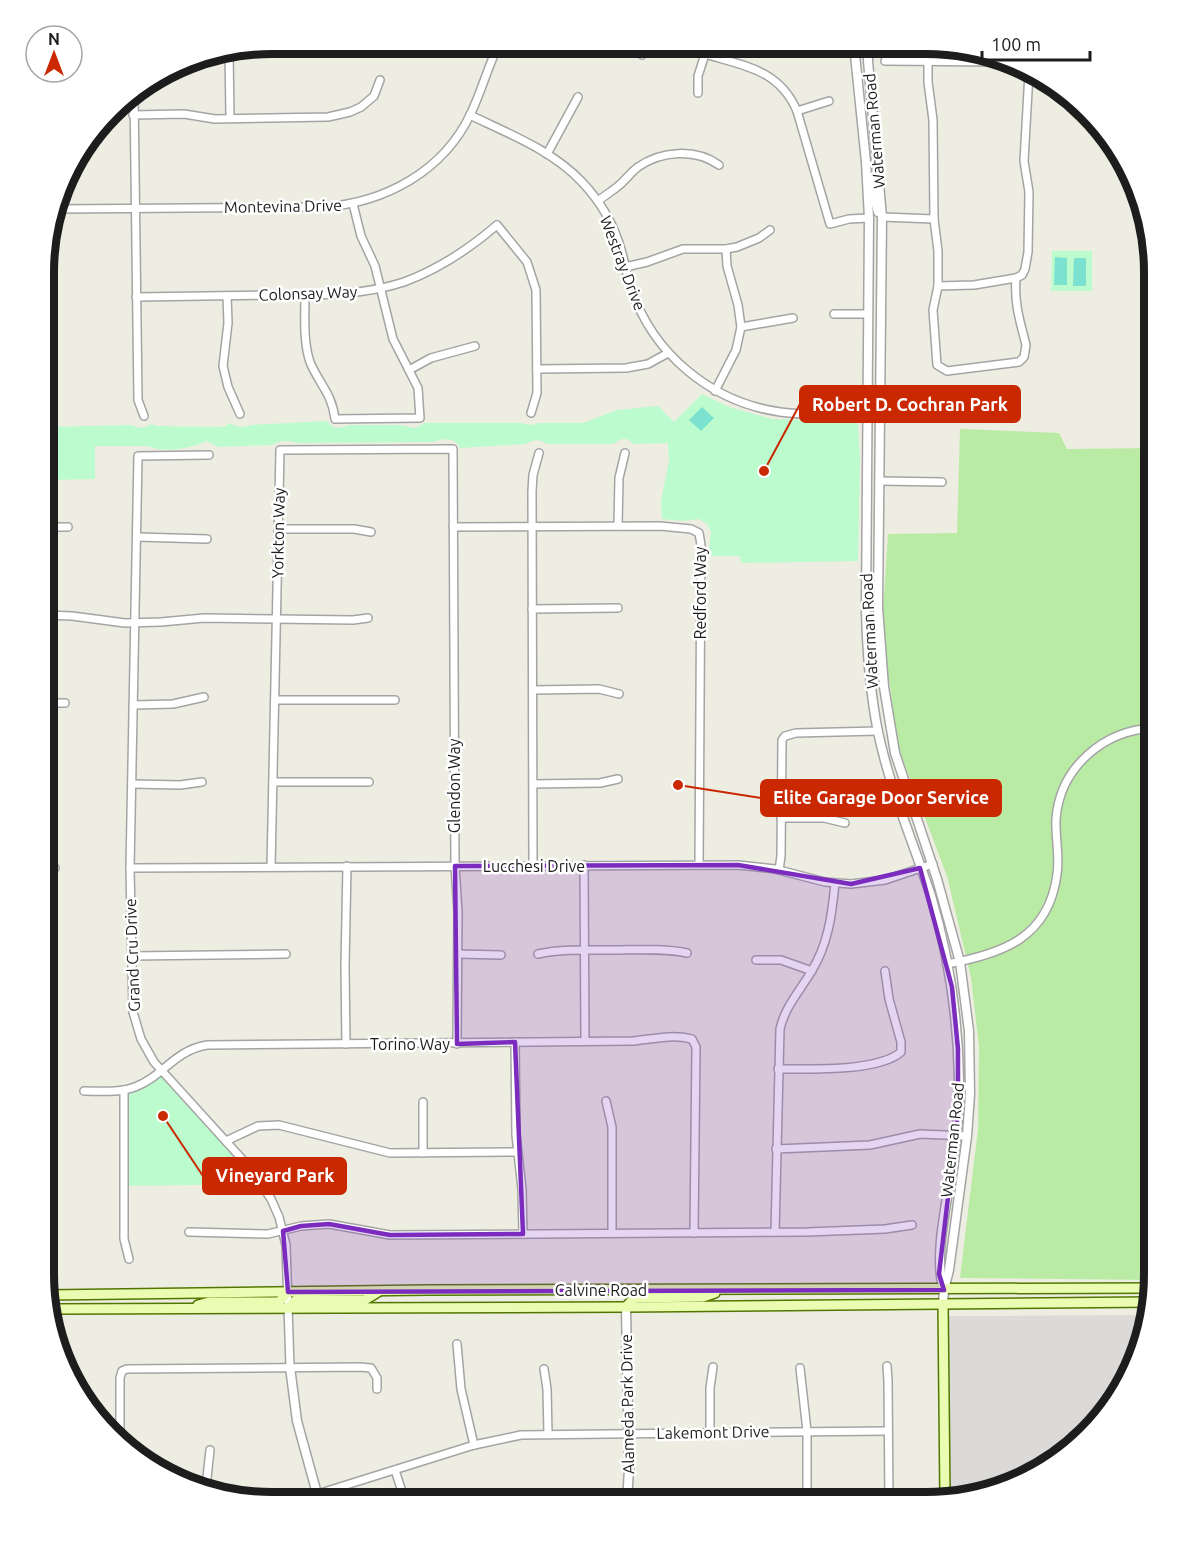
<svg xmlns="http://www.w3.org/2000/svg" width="1198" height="1546" font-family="Ubuntu,sans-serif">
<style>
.residential{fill:#dbdad9}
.grass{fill:#baeba5}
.park{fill:#bcfbcd}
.pitch{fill:#7ce1ce}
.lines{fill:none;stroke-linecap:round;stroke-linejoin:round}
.minor-casing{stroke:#a4a4a4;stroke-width:10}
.tertiary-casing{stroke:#a4a4a4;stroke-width:11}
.secondary-casing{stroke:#527701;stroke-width:12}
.minor{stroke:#fff;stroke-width:7}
.tertiary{stroke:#fff;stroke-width:8}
.secondary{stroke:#eafcb2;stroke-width:9}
.marked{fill:#7b2cbf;fill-opacity:0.2;stroke:#7b2cbf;stroke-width:4.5;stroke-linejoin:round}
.labels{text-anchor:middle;stroke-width:5;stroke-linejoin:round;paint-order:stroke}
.street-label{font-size:16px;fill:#1d1d1d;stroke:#fff}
.rim{fill:none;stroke:#1d1d1d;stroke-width:8}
.leader{fill:none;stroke:#c92800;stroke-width:2}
.callout-dot{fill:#c92800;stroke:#fff;stroke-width:2}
.callout{fill:#c92800;stroke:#c92800;stroke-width:2}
.callout-label{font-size:18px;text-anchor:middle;font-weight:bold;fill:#fff}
</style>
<rect width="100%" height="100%" fill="#eeede2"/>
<polygon class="residential" points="1149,1315 1142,1348 1116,1401 1076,1446 1027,1479 942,1499 942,1316"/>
<polygon class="grass" points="960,429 1059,433 1067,449 1154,448 1154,668 1152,675 1149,831 1152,853 1152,1237 1154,1280 960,1278 978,1129 979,1047 971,978 947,876 898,747 882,627 888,534 957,533"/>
<g class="park">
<polygon points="1052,251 1092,251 1092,291 1051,291"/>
<path d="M702 394 729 407 772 419 847 421H854L858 424 860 458 858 561 741 563 740 556H708L711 532 707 524 699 519 683 521 662 519 661 501 669 461 668 443 634 444 627 439H621L613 444H547C539 438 533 440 526 444L460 448C455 437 443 438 433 442L297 443C287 440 281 440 272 445L218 447 207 441C191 448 165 454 148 446H95V479L45 480V427L132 425C140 429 145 428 152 424L156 426 224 427 230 423C237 428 243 427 251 425L327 421 333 427 339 428 351 425H398L416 428 424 423H520L532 425 539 423H583L617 410 658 406 674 422Z"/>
<polygon points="161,1070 262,1184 124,1186 124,1090"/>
</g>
<g class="pitch">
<polygon points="1055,257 1067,258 1067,285 1054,285"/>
<polygon points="1074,258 1086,258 1086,286 1073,286"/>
<polygon points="702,407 714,418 701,431 689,420"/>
</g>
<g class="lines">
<defs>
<g id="minor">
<polyline points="628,45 642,55"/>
<polyline points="229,51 230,118"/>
<path d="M705 54C744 66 779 69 797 111L830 224 849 219 869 218"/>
<polyline points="885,61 1001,62"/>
<path d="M928 62V82L933 120 934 219 938 251V286L933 310 937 365 947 371 1019 362 1024 357 1026 345C1020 321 1014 304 1016 278L1022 275 1025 269 1028 252 1029 192 1024 161 1029 73"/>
<polyline points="134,93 138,400 144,416"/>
<polyline points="698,93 698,76 708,45"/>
<polyline points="797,111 829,101"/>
<polyline points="133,115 184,114 215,119 328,117 350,112 361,107 374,96 380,80"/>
<path d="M470 115C509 134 552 150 582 182 601 202 615 227 622 253 625 265 627 277 631 288 653 354 711 402 780 412 813 417 847 413 880 414"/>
<polyline points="547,154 578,97"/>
<path d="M598 201C604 196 611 192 617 187 625 181 630 173 638 167 661 151 695 148 719 165"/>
<path d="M57 209 323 207C385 203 444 171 471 113 482 90 488 66 499 44"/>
<polyline points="882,217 934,219"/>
<polyline points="625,267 647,262 683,249 726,249 737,247 759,238 770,230"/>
<polyline points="49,284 53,266 53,221"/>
<polyline points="938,286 974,285 1016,278"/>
<path d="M305 295C305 316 303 342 310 362 319 384 332 393 335 419L420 418 418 388 393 339 375 266 361 236 353 204"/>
<polyline points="227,296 228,323 223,366 228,387 240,414"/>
<path d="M136 297C181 296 227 296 273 295 317 295 361 296 404 282 439 269 468 250 497 225L527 262 536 290 537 393 531 413"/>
<polyline points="834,314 867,314"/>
<polyline points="741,327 793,318"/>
<polyline points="537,369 626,368 648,364 668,353"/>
<polyline points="409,370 431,358 475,346"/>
<polyline points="45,380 50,384"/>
<polyline points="715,391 736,350 741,327 738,305 727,266 726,249"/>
<polyline points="209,455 138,456 130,868 133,1012 141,1039 154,1062 252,1170 271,1199 279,1217 286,1245 290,1367"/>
<polyline points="880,481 942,482"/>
<polyline points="618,526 619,478 625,453"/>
<polyline points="45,527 68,527"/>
<polyline points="453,527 660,526 691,529 699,533 701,545 699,865"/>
<polyline points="278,529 354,529 371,532"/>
<polyline points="137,537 207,539"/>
<polyline points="532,609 618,608"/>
<polyline points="45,615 72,616 125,623 161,622 204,618 353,620 368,618"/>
<polyline points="533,690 599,689 619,694"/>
<polyline points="275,700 395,700"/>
<polyline points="45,703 65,703"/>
<polyline points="133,705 173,704 204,697"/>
<polyline points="273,782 369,782"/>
<polyline points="132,784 180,785 202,782"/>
<polyline points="533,784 600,783 618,779"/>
<polyline points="44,787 52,787"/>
<polyline points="781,818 824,818 845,823"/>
<polyline points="584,865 585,1040"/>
<polyline points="533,866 532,491 533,475 539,453"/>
<polyline points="271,867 280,450 453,449 455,866 458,912 457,1044"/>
<polyline points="44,868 55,868"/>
<polyline points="130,868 738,865 775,869 825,882 851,884 885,880 933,864"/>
<polyline points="779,870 781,856 782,740 785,736 796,733 878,731"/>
<polyline points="458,954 501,955"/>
<path d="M538 954C562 949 588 950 612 950 637 950 663 948 687 953"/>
<polyline points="131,956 286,954"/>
<polyline points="756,960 781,960 812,971"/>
<path d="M947 964C1002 954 1049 938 1057 874 1060 856 1055 837 1056 819 1060 767 1104 730 1154 728"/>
<polyline points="515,1042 516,1135 522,1189 523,1234"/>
<polyline points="346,1044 345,966 347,866"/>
<path d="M778 1069C808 1069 878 1072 901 1052V1042L889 999 885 971"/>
<polyline points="124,1090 124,1239 129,1259"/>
<path d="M84 1091C101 1091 119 1093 135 1087 164 1076 173 1051 207 1045L633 1041C653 1039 672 1034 692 1039L696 1047 694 1233"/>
<polyline points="606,1101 612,1127 612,1233"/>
<polyline points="423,1102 423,1153"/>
<polyline points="226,1141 258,1126 279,1125 390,1153 517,1152"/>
<polyline points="776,1149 870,1145 920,1134 967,1136"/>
<polyline points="189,1232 268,1234 301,1226 329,1224 390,1235 807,1232 885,1229 912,1225"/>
<path d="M775 1232 780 1029C785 1007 799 992 811 972 828 945 832 915 835 883"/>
<polyline points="457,1344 461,1389 474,1445"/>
<polyline points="887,1366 888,1381 889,1502"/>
<polyline points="800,1368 807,1431 807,1502"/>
<polyline points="544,1369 547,1389 548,1434"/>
<polyline points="710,1433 710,1388 713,1367"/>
<polyline points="120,1442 120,1378 122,1371 127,1369 360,1367 371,1368 377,1378 377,1389"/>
<polyline points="395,1470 405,1501"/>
<polyline points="206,1487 210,1450"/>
<polyline points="295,1501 474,1445 521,1435 888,1431"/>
</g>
<g id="tertiary">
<path d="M854 45 866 162 869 218 866 610C867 651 870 692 878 732 890 789 913 842 931 896 949 956 958 1018 959 1080 960 1113 955 1147 950 1179 945 1212 935 1256 943 1287"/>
<polyline points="868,45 868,61 882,217 878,608 884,687 895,753 937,879 960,962 969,1031 970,1095 967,1136 949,1270 944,1290 943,1304"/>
<polyline points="873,181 874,198 878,212"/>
<polyline points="626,1307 629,1469 627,1502"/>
<polyline points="290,1367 297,1421 319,1501"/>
</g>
<g id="secondary">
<polyline points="48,1295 428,1290 1154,1288"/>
<polyline points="943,1304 945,1498"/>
<polyline points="198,1305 209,1302 279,1302 288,1292"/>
<polyline points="626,1307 634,1298 703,1297 715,1293"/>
<polyline points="288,1308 296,1300 365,1300 378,1292"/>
<polyline points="52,1309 626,1307 1151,1302"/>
</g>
</defs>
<use href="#minor" class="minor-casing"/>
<use href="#tertiary" class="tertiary-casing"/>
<use href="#secondary" class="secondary-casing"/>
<use href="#minor" class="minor"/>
<use href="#tertiary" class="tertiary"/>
<use href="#secondary" class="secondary"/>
</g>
<path class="marked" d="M738 865 851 884 920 868 952 987 958 1049V1112L939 1274 944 1290 288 1292 283 1231 301 1226 329 1224 390 1235 523 1234 515 1042 457 1044 455 866Z"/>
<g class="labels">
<g class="street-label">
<text transform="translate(874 131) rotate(-95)" y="6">Waterman Road</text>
<text transform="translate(283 206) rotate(-1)" y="6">Montevina Drive</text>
<text transform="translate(623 263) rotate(69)" y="6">Westray Drive</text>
<text transform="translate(308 293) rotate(-2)" y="6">Colonsay Way</text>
<text transform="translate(278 533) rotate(-89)" y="6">Yorkton Way</text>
<text transform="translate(700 593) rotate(-90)" y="6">Redford Way</text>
<text transform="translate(869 631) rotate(-93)" y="6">Waterman Road</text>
<text transform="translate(454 786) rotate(-90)" y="6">Glendon Way</text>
<text x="534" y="872">Lucchesi Drive</text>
<text transform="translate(132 955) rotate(-92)" y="6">Grand Cru Drive</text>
<text x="410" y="1050">Torino Way</text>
<text transform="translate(952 1140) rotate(-84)" y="6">Waterman Road</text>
<text x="601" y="1296">Calvine Road</text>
<text transform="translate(627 1404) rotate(-91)" y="6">Alameda Park Drive</text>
<text transform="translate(713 1432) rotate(-1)" y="6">Lakemont Drive</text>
</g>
</g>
<path d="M0 0H1198V1546H0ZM272 54H926A218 218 0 0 1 1144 272V1274A218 218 0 0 1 926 1492H272A218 218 0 0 1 54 1274V272A218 218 0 0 1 272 54Z" fill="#fff" fill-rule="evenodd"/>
<path class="rim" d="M272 54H926A218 218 0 0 1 1144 272V1274A218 218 0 0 1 926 1492H272A218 218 0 0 1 54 1274V272A218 218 0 0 1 272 54Z"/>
<path class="leader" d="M764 471L800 404M678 785L761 798M163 1116L203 1176"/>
<g class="callout-dot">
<circle cx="764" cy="471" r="6"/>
<circle cx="678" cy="785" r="6"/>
<circle cx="163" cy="1116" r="6"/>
</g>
<g class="callout">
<rect x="800" y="386" width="220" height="36" rx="6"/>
<rect x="761" y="780" width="240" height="36" rx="6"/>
<rect x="203" y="1158" width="143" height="36" rx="6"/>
</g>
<g class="callout-label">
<text x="910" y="411">Robert D. Cochran Park</text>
<text x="881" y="804">Elite Garage Door Service</text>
<text x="275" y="1182">Vineyard Park</text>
</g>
<g transform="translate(54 54)"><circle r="28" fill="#ffffff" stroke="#a5a5a5" stroke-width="1.5"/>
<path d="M0-4.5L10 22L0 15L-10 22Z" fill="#c92800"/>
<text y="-9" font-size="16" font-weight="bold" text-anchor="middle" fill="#1d1d1d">N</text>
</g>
<path d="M982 51v9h108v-9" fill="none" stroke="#1d1d1d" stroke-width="3"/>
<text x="991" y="51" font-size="18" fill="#1d1d1d" stroke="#ffffff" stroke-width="4.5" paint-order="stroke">100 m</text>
</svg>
